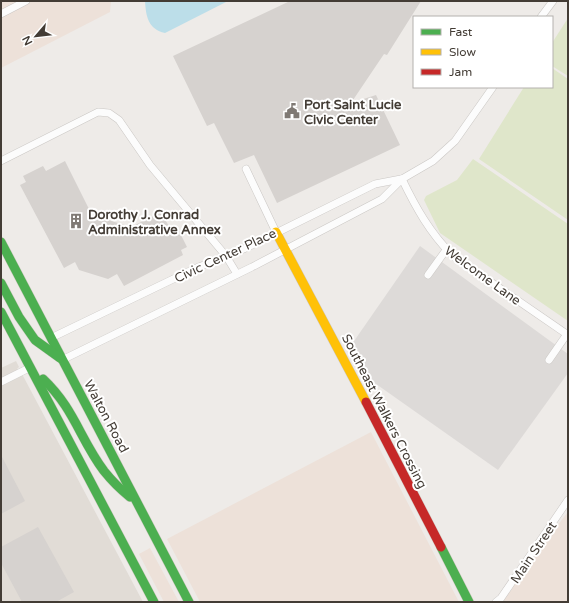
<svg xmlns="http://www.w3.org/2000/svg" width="569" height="603" font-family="'Varela Round',sans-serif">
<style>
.residential{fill:#e1dcd6}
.commercial{fill:#ede1d9}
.green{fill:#dfe6ca}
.parking{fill:#dddad8}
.water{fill:#bcdee9}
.building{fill:#d6d2cf}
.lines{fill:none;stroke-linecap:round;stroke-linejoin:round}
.lane-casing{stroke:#cac7c4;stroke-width:8}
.fast-casing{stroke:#cec8c1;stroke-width:10}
.slow-casing{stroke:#cec8c1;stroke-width:10}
.jam-casing{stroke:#cec8c1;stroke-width:10}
.lane{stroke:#fcfcfc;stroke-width:7}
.fast{stroke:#4caf50;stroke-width:9}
.slow{stroke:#ffc107;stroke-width:9}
.jam{stroke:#c62828;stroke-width:9}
.labels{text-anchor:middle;stroke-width:4;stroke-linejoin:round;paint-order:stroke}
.poi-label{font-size:13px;font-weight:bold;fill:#433c35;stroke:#fff;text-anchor:start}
.street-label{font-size:13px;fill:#433c35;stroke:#fff}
</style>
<rect width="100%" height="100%" fill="#eeebe8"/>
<polygon class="residential" points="16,361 19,367 17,369 22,374 143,602 1,602 1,368"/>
<g class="commercial">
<polygon points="1,1 111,1 110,12 1,68"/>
<polygon points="371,432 459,602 200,602 167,539"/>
<polygon points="568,512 568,602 497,602"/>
<polygon points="150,548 179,602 164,602 139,554"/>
</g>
<g class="green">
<polygon points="568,18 568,76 552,66 552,43"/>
<polygon points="552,68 568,79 568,220 479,159 524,87 552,87"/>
<polygon points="473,159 568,224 568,321 440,233 424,200 426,196 457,180"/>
</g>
<polygon class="parking" points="420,246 568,354 568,373 498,470 369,379 352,344"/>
<path class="water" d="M145 1H228L165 33C148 29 146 17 145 1Z"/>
<g class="building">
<polygon points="290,1 421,1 387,55 384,54 351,103 376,95 400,145 277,203 254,155 234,163 214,123 207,126 173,56"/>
<polygon points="65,161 92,215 131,227 161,212 171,230 177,227 187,247 181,250 183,255 124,286 117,274 108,279 79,270 75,262 64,268 20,185 26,182 23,176 43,166 46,171"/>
<polygon points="1,455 25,501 1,514"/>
<polygon points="38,527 74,592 56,602 22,602 1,563 1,547"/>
</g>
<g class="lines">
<defs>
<g id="lane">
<polyline points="1,14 26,1"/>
<polyline points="541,17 553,1"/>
<polyline points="1,161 98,112 109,113 119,120 150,165 226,256 237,274"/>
<polyline points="246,169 275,230"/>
<path d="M402 179C416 208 430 233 453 256L568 335"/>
<polyline points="428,275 446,250"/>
<polyline points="53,337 194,269 246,248 375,184 401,179"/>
<polyline points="64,359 252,267 382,199 402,179 433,161 455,141 493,87"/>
<polyline points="549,360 567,334"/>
<polyline points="1,382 29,368"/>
<polyline points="496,602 501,598 568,500"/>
</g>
<g id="fast">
<polyline points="1,242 189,602"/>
<polyline points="1,283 19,317 35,340 60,358"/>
<polyline points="1,312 154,602"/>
<path d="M43 379C74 408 80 439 104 471 112 481 120 489 130 497"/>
<polyline points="441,547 469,602"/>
</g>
<polyline id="slow" points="276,232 366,402"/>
<polyline id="jam" points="366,402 441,547"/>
</defs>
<use href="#lane" class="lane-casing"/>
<use href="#fast" class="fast-casing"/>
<use href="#slow" class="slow-casing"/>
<use href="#jam" class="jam-casing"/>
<use href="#lane" class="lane"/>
<use href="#fast" class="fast"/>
<use href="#slow" class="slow"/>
<use href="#jam" class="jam"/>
</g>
<defs>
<symbol id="civic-bare" viewBox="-9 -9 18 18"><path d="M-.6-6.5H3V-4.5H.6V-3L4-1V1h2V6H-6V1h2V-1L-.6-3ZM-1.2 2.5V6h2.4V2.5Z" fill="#7f7974" stroke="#fff" stroke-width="2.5" paint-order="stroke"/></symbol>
<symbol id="building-bare" viewBox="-9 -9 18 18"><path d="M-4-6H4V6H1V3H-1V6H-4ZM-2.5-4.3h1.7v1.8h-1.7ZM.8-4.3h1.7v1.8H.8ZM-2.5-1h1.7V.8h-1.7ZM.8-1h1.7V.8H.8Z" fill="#7f7974" stroke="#fff" stroke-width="2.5" paint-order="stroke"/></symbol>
</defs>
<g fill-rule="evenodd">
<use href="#civic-bare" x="281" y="100" width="22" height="22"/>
<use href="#building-bare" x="65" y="210" width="22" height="22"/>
</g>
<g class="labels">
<g class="poi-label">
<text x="304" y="109">Port Saint Lucie<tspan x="304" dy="15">Civic Center</tspan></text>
<text x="88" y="219">Dorothy J. Conrad<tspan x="88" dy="15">Administrative Annex</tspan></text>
</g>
<g class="street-label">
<text transform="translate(225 255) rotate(-25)" y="5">Civic Center Place</text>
<text transform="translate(483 275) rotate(36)" y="5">Welcome Lane</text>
<text transform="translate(385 411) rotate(63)" y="5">Southeast Walkers Crossing</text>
<text transform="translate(107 416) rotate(62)" y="5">Walton Road</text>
<text transform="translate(533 552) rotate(-56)" y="5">Main Street</text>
</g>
</g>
<rect width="569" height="603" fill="none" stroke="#433c35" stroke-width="4"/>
<rect x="413" y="16" width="140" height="72" fill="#ffffff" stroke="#b4b1ae"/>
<rect x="421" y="29" width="20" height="6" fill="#4caf50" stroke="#b4b1ae"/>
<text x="449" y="36" font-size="12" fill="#433c35">Fast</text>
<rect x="421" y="49" width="20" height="6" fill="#ffc107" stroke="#b4b1ae"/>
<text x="449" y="56" font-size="12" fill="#433c35">Slow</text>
<rect x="421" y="69" width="20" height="6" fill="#c62828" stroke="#b4b1ae"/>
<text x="449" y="76" font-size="12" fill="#433c35">Jam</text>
<g transform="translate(36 36) rotate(242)" stroke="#ffffff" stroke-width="3" paint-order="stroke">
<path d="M0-3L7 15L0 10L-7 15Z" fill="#433c35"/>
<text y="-6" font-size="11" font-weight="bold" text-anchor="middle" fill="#433c35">N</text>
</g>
</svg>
